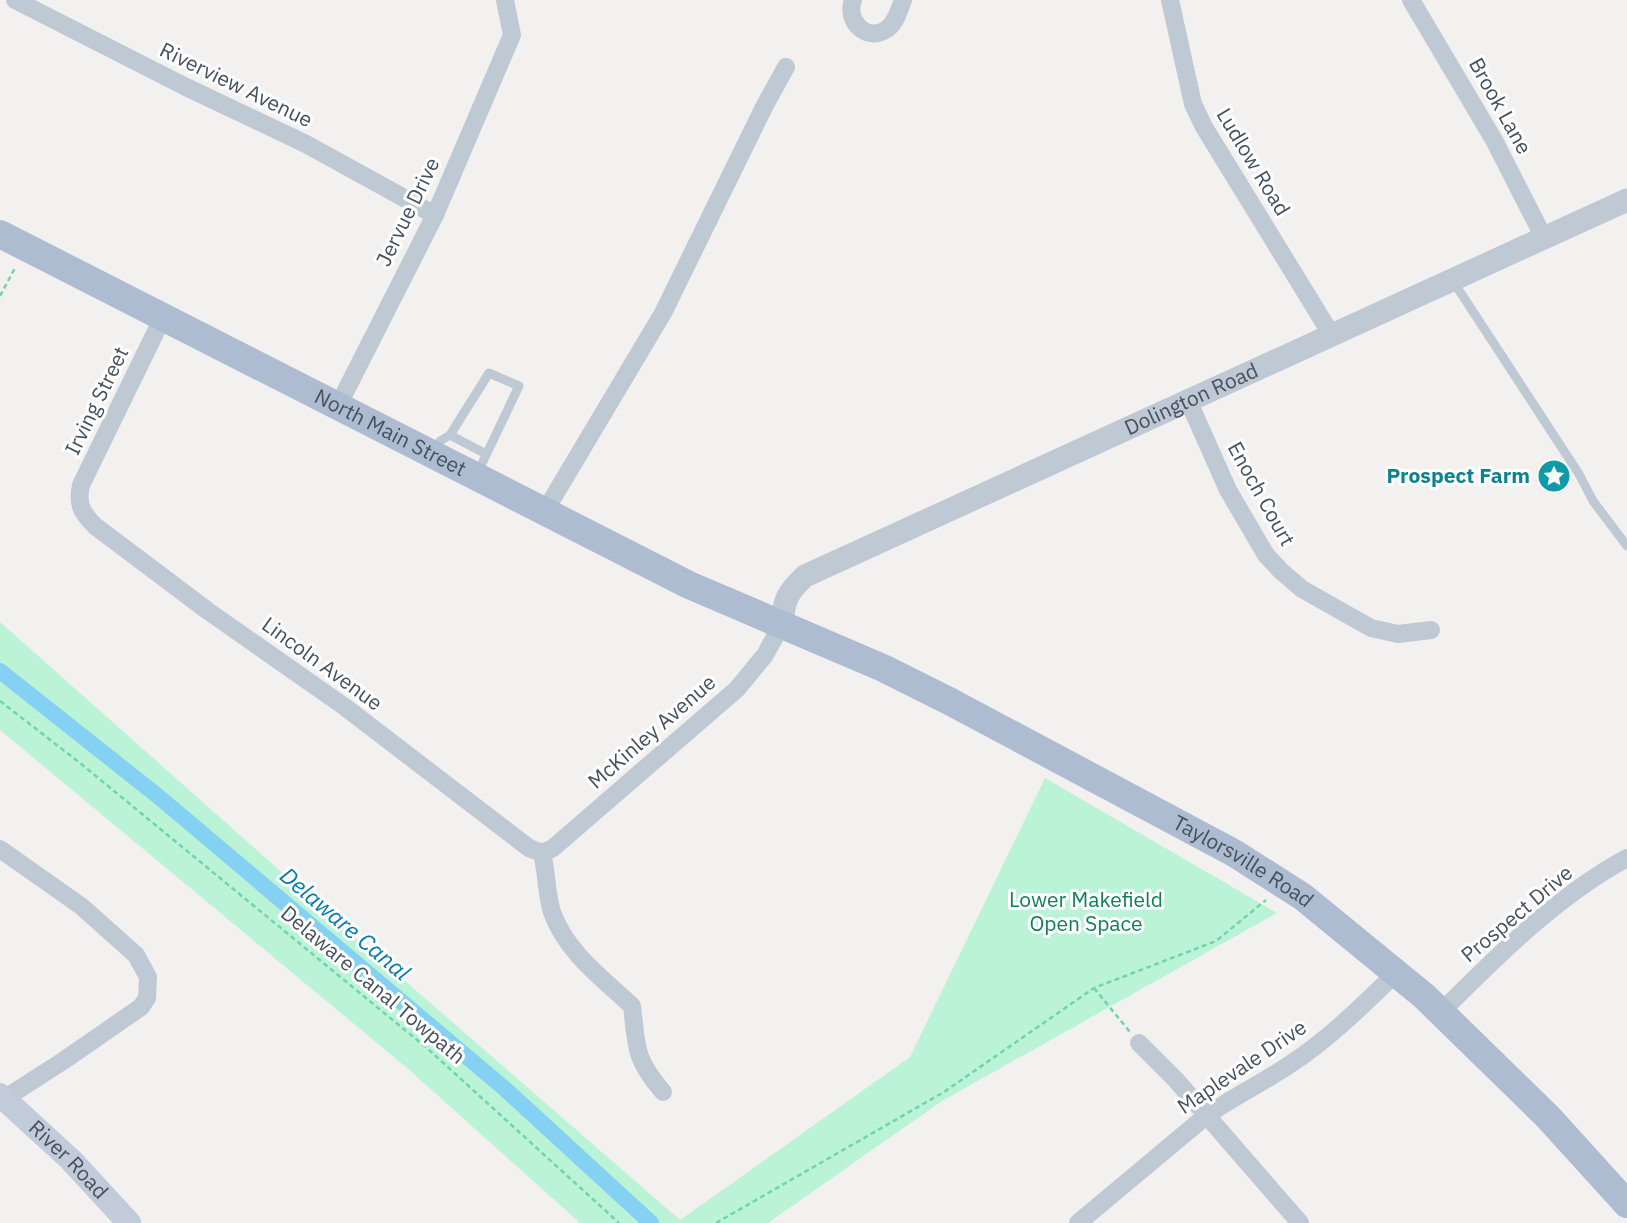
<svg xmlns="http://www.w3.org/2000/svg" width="1627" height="1223" font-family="'IBM Plex Sans',sans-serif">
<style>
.green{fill:#bbf3d6}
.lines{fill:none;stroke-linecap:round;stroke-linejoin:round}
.canal{stroke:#85d1f3;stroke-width:16}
.path{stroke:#70d4ad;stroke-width:2.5;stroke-dasharray:5 3.5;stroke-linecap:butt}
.service{stroke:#bfc9d3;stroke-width:9}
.minor{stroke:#bfc9d3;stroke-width:18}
.tertiary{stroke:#bfc9d3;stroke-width:23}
.secondary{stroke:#c1cbda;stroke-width:24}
.primary{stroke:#aebcd1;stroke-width:28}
.labels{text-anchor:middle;stroke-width:6;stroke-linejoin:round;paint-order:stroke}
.street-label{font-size:21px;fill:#46515f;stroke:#fff}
.culture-label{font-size:21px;font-weight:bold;fill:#0d838f;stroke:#fff;text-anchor:end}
.park-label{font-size:21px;fill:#0f8254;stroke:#fff}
.water-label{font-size:23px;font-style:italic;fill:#017ab0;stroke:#fff}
</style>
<rect width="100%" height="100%" fill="#f3f0f0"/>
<polygon class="green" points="0,622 359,941 680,1220 910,1057 1045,778 1277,913 942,1101 768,1223 580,1223 407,1068 0,730"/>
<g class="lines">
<polyline class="canal" points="0,671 159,797 505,1089 651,1223"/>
<g class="path">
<polyline points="0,296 16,266"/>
<polyline points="0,701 80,763 428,1049 619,1223"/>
<polyline points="1094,988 1130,1032"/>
<polyline points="716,1223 944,1092 1094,988 1216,941 1266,900"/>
</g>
<g class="service">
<polyline points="1453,281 1579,474 1593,501 1627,546"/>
<polyline points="450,435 486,454"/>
<polyline points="435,451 440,441 450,435 489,373 519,386 477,474"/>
</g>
<g class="minor">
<polyline points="15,0 186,87 306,144 435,215"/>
<path d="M853 0C845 21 867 43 887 29 896 23 899 10 903 0"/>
<polyline points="1170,0 1193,104 1204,127 1331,334"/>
<polyline points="1411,0 1494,140 1544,238"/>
<path d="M163 317 81 485C77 504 81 512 95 526L208 611 345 707 529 848 542 853"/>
<polyline points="1188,400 1228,490 1266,555 1281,571 1302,589 1371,628 1398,634 1431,630"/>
<polyline points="338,406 435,215 512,35 505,0"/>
<polyline points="545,511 663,313 764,107 786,67"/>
<polyline points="0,849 81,906 136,955 148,977 147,998 141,1007 63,1061 4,1099"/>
<polyline points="542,853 553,848 737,689 765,655 782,624"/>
<path d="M542 853C547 873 546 893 552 912 566 952 602 978 632 1006 637 1048 634 1058 663 1092"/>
<path d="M1441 1012C1497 956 1557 896 1627 858"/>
<polyline points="1139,1043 1176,1080 1300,1223"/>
<path d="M1078 1223 1206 1116C1233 1097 1262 1083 1289 1065 1329 1039 1362 1006 1396 973"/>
</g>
<path class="tertiary" id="s1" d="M782 624C784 599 787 593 805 576L1627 200"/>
<path class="secondary" id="s2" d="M0 1095 71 1160 129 1223"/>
<path class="primary" id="s3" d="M0 234 689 585 883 668 951 702 1234 853 1303 897 1424 996 1548 1117 1627 1204"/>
</g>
<defs>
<symbol id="sight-disc" viewBox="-11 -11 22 22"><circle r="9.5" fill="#0f9aa8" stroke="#fff"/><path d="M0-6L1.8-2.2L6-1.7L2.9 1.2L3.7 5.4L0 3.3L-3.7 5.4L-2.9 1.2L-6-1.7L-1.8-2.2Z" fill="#fff"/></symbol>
</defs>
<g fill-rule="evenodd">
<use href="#sight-disc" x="1535" y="457" width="38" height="38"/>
</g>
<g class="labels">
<g class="street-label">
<text transform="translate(236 85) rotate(26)" y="7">Riverview Avenue</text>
<text transform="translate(1500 106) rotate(61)" y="7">Brook Lane</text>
<text transform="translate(1253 162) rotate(59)" y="7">Ludlow Road</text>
<text transform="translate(408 212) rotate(-64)" y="7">Jervue Drive</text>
<text dy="7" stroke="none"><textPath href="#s1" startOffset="480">Dolington Road</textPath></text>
<text transform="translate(97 401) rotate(-64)" y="7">Irving Street</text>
<text dy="7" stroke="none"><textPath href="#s3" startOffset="438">North Main Street</textPath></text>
<text transform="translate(1261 494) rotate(61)" y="7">Enoch Court</text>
<text transform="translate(322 664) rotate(36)" y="7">Lincoln Avenue</text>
<text transform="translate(652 732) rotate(-41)" y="7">McKinley Avenue</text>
<text dy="7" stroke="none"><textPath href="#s3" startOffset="1393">Taylorsville Road</textPath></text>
<text transform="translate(1517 914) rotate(-40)" y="7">Prospect Drive</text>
<text transform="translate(373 985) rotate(40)" y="7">Delaware Canal Towpath</text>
<text transform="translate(1242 1067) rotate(-34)" y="7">Maplevale Drive</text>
<text dy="7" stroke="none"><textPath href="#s2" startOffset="94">River Road</textPath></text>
</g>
<g class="culture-label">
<text x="1530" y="483">Prospect Farm</text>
</g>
<g class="park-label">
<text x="1086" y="907">Lower Makefield<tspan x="1086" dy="24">Open Space</tspan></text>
</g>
<g class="water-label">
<text transform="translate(345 924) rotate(40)" y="8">Delaware Canal</text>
</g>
</g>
</svg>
